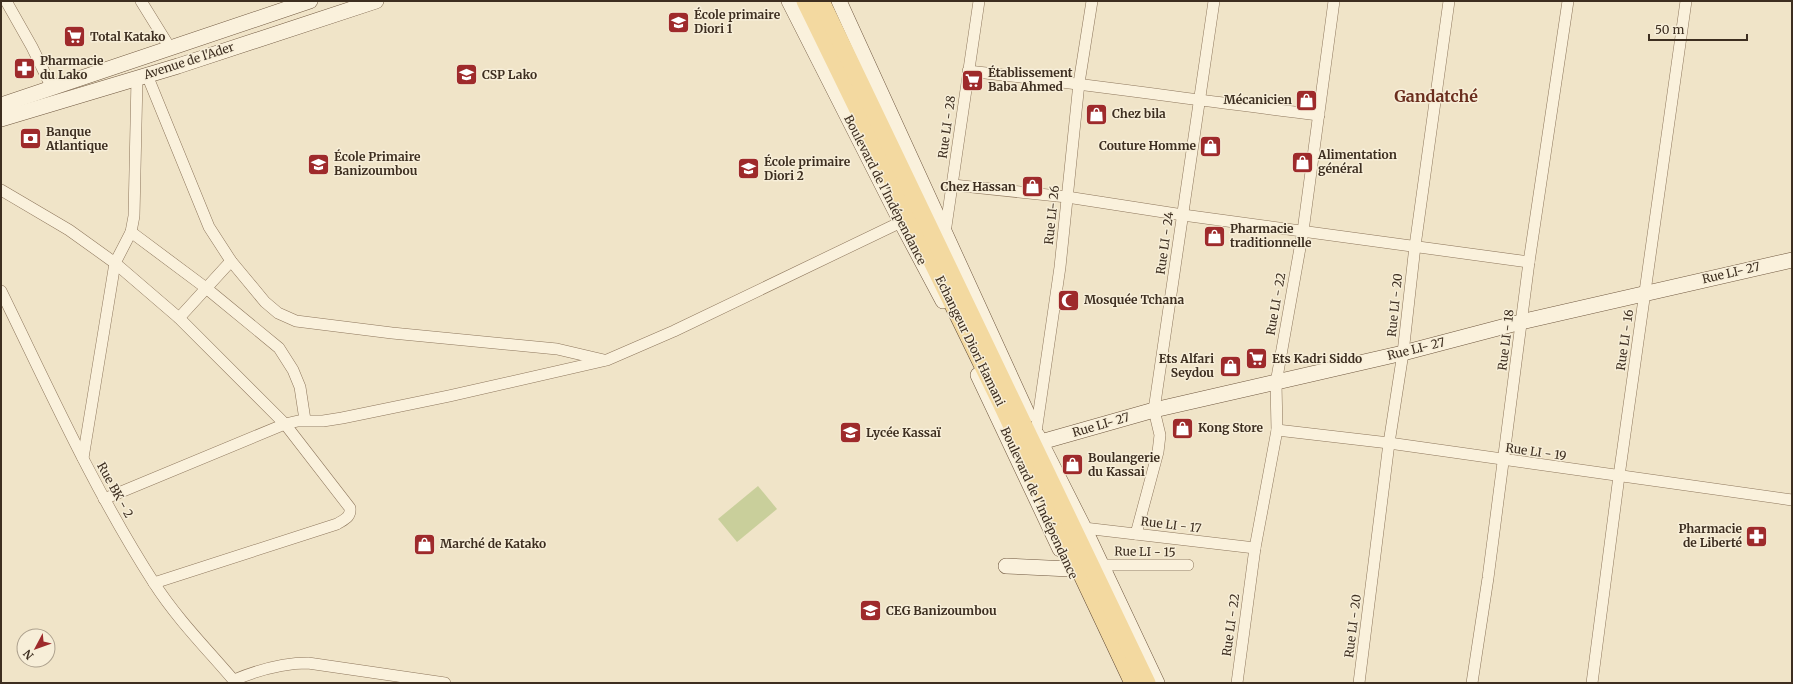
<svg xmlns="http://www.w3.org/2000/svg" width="1793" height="684" font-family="Merriweather,serif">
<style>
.green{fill:#c9cf9b}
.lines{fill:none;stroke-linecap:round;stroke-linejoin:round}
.street-casing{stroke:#8d765c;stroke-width:12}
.secondary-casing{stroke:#6f573f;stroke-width:16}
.primary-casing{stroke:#5b4430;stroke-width:18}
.street{stroke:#faf1dc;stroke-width:11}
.secondary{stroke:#faf1dc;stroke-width:15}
.primary{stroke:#f3d9a0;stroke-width:17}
.labels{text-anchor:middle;stroke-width:3;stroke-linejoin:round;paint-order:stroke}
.poi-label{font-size:12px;font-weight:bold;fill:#3d2e20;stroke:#f7eed8;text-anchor:start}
.street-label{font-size:12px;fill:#3d2e20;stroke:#f7eed8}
.district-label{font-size:16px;font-weight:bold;fill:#6b2e1e;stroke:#f7eed8}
</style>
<rect width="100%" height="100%" fill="#f0e4c8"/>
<polygon class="green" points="758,486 777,509 737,542 718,519"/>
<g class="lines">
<defs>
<g id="street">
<polyline points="6,1 32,47 52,88"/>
<polyline points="141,1 170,48"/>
<path d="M968 71C1086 84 1202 101 1319 115"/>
<polyline points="147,75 209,227 231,261 265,302 278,313 296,321 392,333 557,349 604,360"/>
<polyline points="953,185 1067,197 1183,215 1529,262"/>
<path d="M1 190 69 230 115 263 179 318 285 424 350 508C351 517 345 519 337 524L154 583"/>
<polyline points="131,232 206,288 279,348 293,370 300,387 305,420"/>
<polyline points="945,233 979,1"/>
<path d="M1 291C49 389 94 490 154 583 177 619 208 650 236 683"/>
<polyline points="179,318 231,261"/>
<polyline points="1277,430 1389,443 1792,500"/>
<polyline points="1036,432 1060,267 1079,83 1092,1"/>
<polyline points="83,458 115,263 131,232 134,216 137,78"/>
<polyline points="104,499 285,424 298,421 323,421 342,418 449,396 607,360 674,331 901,222"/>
<polyline points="1084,528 1255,548"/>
<polyline points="1136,534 1158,452 1160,435 1154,410 1214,1"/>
<polyline points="1102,565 1188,565"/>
<path d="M234 680C258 670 282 663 308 663L445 683"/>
<polyline points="1237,683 1255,548 1277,430 1276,383 1303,231 1334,1"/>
<polyline points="1359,683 1389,443 1403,353 1415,246 1449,1"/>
<polyline points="1472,683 1488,578 1529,262 1568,1"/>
<polyline points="1592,683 1619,476 1686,1"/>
</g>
<g id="secondary">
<polyline points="789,1 901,222 943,301"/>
<polyline points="839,1 1028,415"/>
<polyline points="1,105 310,1"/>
<polyline points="1,119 178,66 376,1"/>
<polyline points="978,375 1060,549"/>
<polyline points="1037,435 1084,528 1157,683"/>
<polyline points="1041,442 1154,410 1403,353 1521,322 1792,260"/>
<polyline points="1006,566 1070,569"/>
</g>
<g id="primary">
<polyline points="805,1 1000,401 1133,683"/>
<polyline points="821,1 1147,683"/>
</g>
</defs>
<use href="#street" class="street-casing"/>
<use href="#secondary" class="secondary-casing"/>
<use href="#primary" class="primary-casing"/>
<use href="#street" class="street"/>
<use href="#secondary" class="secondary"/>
<use href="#primary" class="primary"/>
</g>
<defs>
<symbol id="school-square" viewBox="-11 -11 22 22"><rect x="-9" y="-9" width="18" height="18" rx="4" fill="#9e2a2b" stroke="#f7eed8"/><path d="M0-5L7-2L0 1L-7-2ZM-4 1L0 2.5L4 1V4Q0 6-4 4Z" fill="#fff"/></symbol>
<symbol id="supermarket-square" viewBox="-11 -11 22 22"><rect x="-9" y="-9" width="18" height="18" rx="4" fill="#9e2a2b" stroke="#f7eed8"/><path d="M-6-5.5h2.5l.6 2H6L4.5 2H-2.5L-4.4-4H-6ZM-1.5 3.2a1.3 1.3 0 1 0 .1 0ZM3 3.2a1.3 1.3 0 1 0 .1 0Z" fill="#fff"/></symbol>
<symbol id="pharmacy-square" viewBox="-11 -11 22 22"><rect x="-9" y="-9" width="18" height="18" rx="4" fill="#9e2a2b" stroke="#f7eed8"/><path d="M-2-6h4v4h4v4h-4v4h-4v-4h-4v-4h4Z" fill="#fff"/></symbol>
<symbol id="shop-square" viewBox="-11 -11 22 22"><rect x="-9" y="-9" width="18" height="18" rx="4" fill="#9e2a2b" stroke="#f7eed8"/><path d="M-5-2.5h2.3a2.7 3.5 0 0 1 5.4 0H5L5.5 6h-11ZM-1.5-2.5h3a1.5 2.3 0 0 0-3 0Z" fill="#fff"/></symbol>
<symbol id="bank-square" viewBox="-11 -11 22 22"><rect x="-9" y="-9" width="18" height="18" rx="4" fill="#9e2a2b" stroke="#f7eed8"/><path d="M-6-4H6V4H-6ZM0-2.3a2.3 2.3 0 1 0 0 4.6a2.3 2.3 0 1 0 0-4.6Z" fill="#fff"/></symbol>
<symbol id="mosque-square" viewBox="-11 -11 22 22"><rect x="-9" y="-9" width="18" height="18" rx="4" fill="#9e2a2b" stroke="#f7eed8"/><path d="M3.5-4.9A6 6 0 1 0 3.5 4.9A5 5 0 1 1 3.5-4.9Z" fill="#fff"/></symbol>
</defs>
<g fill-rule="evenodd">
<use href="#school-square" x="666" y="10" width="25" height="25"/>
<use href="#supermarket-square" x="62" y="24" width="25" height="25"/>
<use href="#pharmacy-square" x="12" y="56" width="25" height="25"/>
<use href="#school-square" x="454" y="62" width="25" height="25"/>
<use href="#supermarket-square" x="960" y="68" width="25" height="25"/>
<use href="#shop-square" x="1294" y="88" width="25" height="25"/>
<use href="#shop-square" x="1084" y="102" width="25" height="25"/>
<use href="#bank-square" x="18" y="126" width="25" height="25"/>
<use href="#shop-square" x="1198" y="134" width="25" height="25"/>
<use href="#shop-square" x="1290" y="150" width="25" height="25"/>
<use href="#school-square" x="306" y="152" width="25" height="25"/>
<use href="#school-square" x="736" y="156" width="25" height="25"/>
<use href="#shop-square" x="1020" y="174" width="25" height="25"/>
<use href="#shop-square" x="1202" y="224" width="25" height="25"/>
<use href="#mosque-square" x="1056" y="288" width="25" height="25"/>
<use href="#supermarket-square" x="1244" y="346" width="25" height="25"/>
<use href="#shop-square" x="1218" y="354" width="25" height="25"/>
<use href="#shop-square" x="1170" y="416" width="25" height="25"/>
<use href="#school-square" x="838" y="420" width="25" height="25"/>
<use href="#shop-square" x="1060" y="452" width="25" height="25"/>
<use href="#pharmacy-square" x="1744" y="524" width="25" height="25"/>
<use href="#shop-square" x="412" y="532" width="25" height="25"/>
<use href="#school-square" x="858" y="598" width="25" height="25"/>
</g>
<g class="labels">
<g class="poi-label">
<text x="694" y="19">École primaire<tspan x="694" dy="14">Diori 1</tspan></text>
<text x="90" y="41">Total Katako</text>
<text x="40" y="65">Pharmacie<tspan x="40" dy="14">du Lako</tspan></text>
<text x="988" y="77">Établissement<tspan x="988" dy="14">Baba Ahmed</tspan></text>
<text x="482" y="79">CSP Lako</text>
<text x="1292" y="104" text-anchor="end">Mécanicien</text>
<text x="1112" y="118">Chez bila</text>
<text x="46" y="136">Banque<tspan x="46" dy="14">Atlantique</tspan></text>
<text x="1196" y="150" text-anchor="end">Couture Homme</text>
<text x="1318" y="159">Alimentation<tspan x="1318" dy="14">général</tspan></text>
<text x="334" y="161">École Primaire<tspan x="334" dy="14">Banizoumbou</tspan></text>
<text x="764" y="166">École primaire<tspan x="764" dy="14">Diori 2</tspan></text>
<text x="1016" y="191" text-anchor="end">Chez Hassan</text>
<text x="1230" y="233">Pharmacie<tspan x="1230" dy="14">traditionnelle</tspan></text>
<text x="1084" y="304">Mosquée Tchana</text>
<text x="1214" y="363" text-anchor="end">Ets Alfari<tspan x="1214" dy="14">Seydou</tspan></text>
<text x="1272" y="363">Ets Kadri Siddo</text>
<text x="1198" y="432">Kong Store</text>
<text x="866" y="437">Lycée Kassaï</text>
<text x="1088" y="462">Boulangerie<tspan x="1088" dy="14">du Kassai</tspan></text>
<text x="1742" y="533" text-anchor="end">Pharmacie<tspan x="1742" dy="14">de Liberté</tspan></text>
<text x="440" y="548">Marché de Katako</text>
<text x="886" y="615">CEG Banizoumbou</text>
</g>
<g class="street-label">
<text transform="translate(189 61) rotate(-18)" y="4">Avenue de l'Ader</text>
<text transform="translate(947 127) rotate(-82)" y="4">Rue LI - 28</text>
<text transform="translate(885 190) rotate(63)" y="4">Boulevard de l'Indépendance</text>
<text transform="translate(1052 215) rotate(-84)" y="4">Rue LI- 26</text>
<text transform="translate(1165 243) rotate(-82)" y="4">Rue LI - 24</text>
<text transform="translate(1731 273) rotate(-13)" y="4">Rue LI- 27</text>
<text transform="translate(1276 304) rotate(-80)" y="4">Rue LI - 22</text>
<text transform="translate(1395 305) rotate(-84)" y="4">Rue LI - 20</text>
<text transform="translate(1506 340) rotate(-83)" y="4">Rue LI - 18</text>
<text transform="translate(1625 340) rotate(-82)" y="4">Rue LI - 16</text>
<text transform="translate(970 341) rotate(64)" y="4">Echangeur Diori Hamani</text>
<text transform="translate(1416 349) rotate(-14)" y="4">Rue LI- 27</text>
<text transform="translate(1101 425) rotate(-16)" y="4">Rue LI- 27</text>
<text transform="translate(1536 452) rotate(8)" y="4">Rue LI - 19</text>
<text transform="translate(115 490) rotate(61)" y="4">Rue BK - 2</text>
<text transform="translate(1039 503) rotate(65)" y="4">Boulevard de l'Indépendance</text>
<text transform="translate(1171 525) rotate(7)" y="4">Rue LI - 17</text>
<text transform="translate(1145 552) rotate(1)" y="4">Rue LI - 15</text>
<text transform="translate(1231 625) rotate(-82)" y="4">Rue LI - 22</text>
<text transform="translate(1353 626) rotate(-83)" y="4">Rue LI - 20</text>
</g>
<g class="district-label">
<text x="1436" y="102">Gandatché</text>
</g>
</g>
<rect width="1793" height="684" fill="none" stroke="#3d2e20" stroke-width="4"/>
<g transform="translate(36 648) rotate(229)"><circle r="19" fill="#f7eed8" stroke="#ada18e"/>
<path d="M0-3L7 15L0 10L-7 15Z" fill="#9e2a2b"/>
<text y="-6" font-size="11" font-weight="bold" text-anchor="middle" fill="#3d2e20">N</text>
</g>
<path d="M1649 34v6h98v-6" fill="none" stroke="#3d2e20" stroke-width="2"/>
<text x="1655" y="34" font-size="12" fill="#3d2e20" stroke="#f7eed8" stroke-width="3" paint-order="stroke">50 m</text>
</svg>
